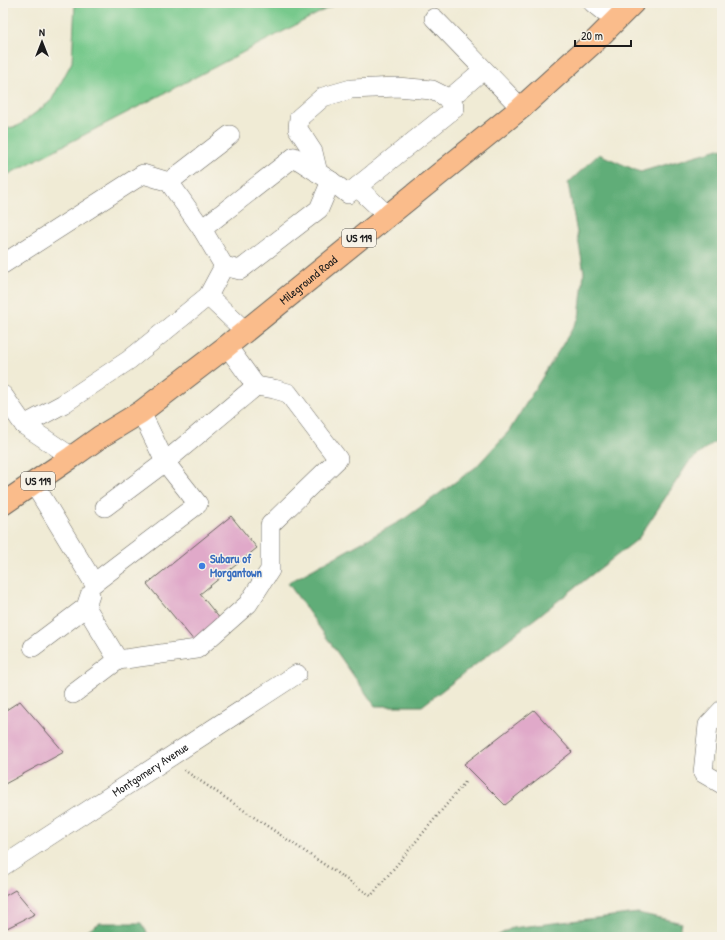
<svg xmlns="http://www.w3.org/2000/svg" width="725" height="940" font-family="'Patrick Hand',sans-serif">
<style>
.green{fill:#77c98c;stroke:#4a7254}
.forest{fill:#61ad78;stroke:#3e644a}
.building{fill:#e0a9c9}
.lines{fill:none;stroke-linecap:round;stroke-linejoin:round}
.minor-casing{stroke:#66645d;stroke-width:20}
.major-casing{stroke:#66645d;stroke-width:24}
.path{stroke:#66645d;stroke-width:2.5;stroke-dasharray:1 3;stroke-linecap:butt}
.minor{stroke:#fff;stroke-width:19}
.major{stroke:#fabc8b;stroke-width:22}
.shop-dot{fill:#3f7fe0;stroke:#f7f3e8;stroke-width:1.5}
.labels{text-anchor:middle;stroke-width:3;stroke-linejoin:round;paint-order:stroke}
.shield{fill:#f7f3e8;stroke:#5e5c59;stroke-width:1}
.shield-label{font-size:11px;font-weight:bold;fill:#1c1c1c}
.street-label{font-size:12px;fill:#1c1c1c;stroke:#f7f3e8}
.shop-label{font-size:12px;font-weight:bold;fill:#366cbe;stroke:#f7f3e8;text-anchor:start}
</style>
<rect width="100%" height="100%" fill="#f7f3e8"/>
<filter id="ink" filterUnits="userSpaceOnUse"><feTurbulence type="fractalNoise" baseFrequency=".025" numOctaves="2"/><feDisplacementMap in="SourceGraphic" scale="8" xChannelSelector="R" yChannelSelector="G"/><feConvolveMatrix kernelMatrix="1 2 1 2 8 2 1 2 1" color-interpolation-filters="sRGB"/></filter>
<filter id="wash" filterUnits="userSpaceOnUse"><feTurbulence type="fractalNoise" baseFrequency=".012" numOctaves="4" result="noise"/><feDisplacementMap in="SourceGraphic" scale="16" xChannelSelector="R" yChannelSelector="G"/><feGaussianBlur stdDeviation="0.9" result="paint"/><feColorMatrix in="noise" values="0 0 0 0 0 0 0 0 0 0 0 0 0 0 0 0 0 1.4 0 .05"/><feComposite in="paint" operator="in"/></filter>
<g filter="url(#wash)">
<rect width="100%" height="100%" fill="#f0ebd5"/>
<polygon class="green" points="75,3 338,3 3,177 3,129 18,126 51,101 72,62"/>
<g class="forest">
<polygon points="722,148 722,436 689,462 638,539 422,706 375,706 288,583 404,519 476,467 509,431 579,318 584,272 568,183 599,154 640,172"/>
<polygon points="638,913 682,923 678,937 495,937 512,928"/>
<polygon points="100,923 141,923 150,937 75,937"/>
</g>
<g id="blocks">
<g class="building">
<polygon points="231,516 257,548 200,594 221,620 195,642 147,584"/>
<polygon points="20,701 64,752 3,785 3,712"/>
<polygon points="534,710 572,752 505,805 464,764"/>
<polygon points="15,890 35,914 3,930 3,897"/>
</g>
</g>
</g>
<g filter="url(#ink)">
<use href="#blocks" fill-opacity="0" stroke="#66645d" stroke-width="1"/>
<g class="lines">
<defs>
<g id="minor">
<polyline points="593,3 615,21"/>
<polyline points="434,18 521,108"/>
<polyline points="448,100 483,70"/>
<polyline points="318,173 313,152 298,129 299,118 323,97 351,89 397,87 432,90 446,97 455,108 348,194 331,181"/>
<polyline points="169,182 230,135"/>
<polyline points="357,187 387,215"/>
<polyline points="202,229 294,157 331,181 319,209 240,270 224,266"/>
<polyline points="3,264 143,174 169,182 202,229 224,266 208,296 245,331"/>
<polyline points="3,395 24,425 72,457"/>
<polyline points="24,425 63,404 129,360 208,296"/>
<polyline points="34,484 94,583 198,504 165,462 141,412"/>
<polyline points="105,507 165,462 256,386 227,346"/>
<polyline points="33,647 86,607 90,595"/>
<polyline points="118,660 197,649 248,604 270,570 270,525 338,459 288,393 274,389 256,386"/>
<polyline points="73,694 118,660 86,607"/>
<polyline points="722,710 708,725 703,773 722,784"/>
<path id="s1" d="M3 866 297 674"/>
</g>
<g id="major">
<path id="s2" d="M3 504 72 457 100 437 141 412 227 346 521 108 596 40 633 3"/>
</g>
</defs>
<use href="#minor" class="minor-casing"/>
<use href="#major" class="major-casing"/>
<polyline class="path" points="184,770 371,896 466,781"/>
<use href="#minor" class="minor"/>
<use href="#major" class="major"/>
</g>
</g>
<circle class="shop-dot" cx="202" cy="566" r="4"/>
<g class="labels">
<g class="shield">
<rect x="342" y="229" width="34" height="18" rx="3"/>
<rect x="21" y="472" width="34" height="18" rx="3"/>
</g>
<g class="shield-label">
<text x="359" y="242">US 119</text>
<text x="38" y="485">US 119</text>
</g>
<g class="street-label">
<text dy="4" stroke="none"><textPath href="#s2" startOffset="379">Mileground Road</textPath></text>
<text dy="4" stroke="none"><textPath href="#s1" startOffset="176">Montgomery Avenue</textPath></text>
</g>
<g class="shop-label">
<text x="210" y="563">Subaru of<tspan x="210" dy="14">Morgantown</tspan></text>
</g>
</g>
<rect width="725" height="940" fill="none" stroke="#f7f3e8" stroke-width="16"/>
<g transform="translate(42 42)" stroke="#f7f3e8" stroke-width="3" paint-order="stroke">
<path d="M0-3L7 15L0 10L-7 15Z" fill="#1c1c1c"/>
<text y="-6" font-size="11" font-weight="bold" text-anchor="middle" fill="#1c1c1c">N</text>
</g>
<path d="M575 40v6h56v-6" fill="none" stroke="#1c1c1c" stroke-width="2"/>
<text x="581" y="40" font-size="12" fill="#1c1c1c" stroke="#f7f3e8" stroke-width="3" paint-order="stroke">20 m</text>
</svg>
